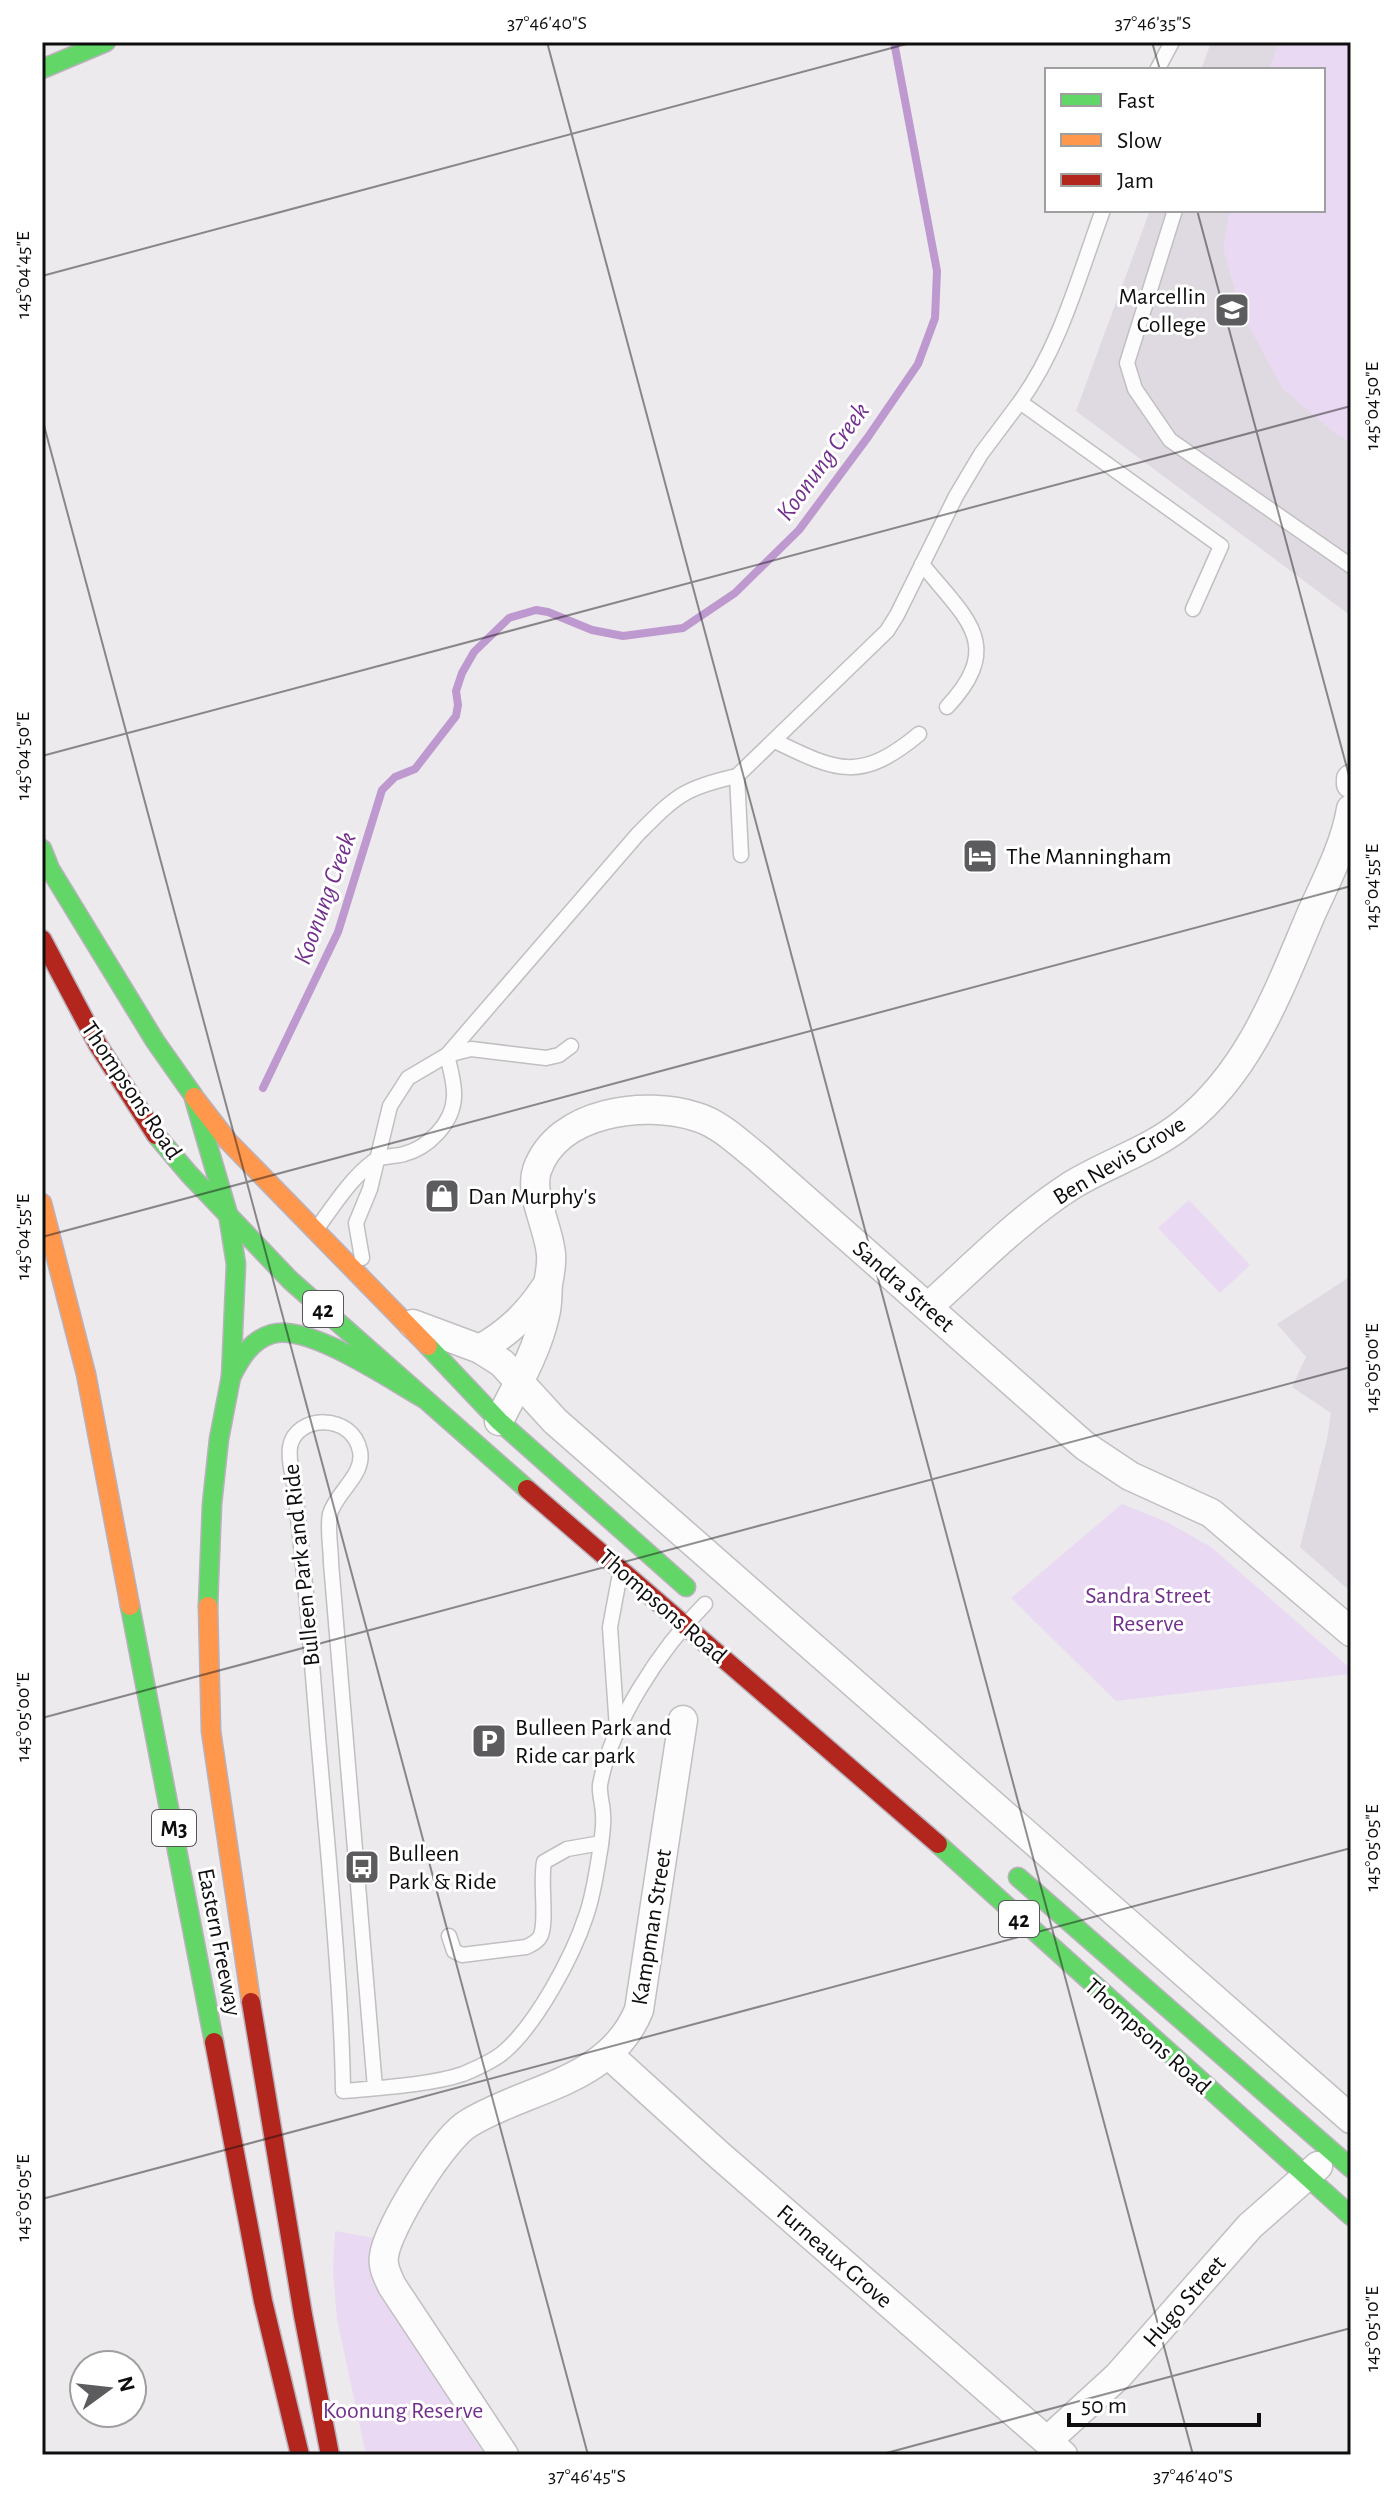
<svg xmlns="http://www.w3.org/2000/svg" width="1393" height="2497" font-family="'Alegreya Sans',sans-serif">
<style>
.built{fill:#dfdae1}
.green{fill:#ead9f2}
.lines{fill:none;stroke-linecap:round;stroke-linejoin:round}
.stream{stroke:#be99cf;stroke-width:8}
.lane-casing{stroke:#c1bfc1;stroke-width:17}
.street-casing{stroke:#c1bfc1;stroke-width:31}
.fast-casing{stroke:#b9b1bc;stroke-width:21}
.slow-casing{stroke:#b9b1bc;stroke-width:21}
.jam-casing{stroke:#b9b1bc;stroke-width:21}
.lane{stroke:#fcfcfc;stroke-width:14}
.street{stroke:#fcfcfc;stroke-width:28}
.fast{stroke:#63d668;stroke-width:18}
.slow{stroke:#ff974d;stroke-width:18}
.jam{stroke:#b3261e;stroke-width:18}
.ticks{fill:none;stroke:#0f0e0f;stroke-width:2;stroke-opacity:0.45}
.labels{text-anchor:middle;stroke-width:6;stroke-linejoin:round;paint-order:stroke}
.shield{fill:#fff;stroke:#575657;stroke-width:2}
.shield-label{font-size:22px;font-weight:bold;fill:#0f0e0f}
.poi-label{font-size:24px;fill:#0f0e0f;stroke:#fff;text-anchor:start}
.street-label{font-size:24px;fill:#0f0e0f;stroke:#fff}
.park-label{font-size:24px;fill:#72318c;stroke:#fff}
.water-label{font-size:26px;font-style:italic;fill:#73318d;stroke:#fff}
.neatline{fill:none;stroke:#0f0e0f;stroke-width:3}
.ticks-label{font-size:20px;text-anchor:middle;fill:#0f0e0f}
</style>
<rect width="100%" height="100%" fill="#eceaed"/>
<g class="built">
<polygon points="1211,42 1351,42 1351,616 1076,411 1150,210 1323,210 1323,70 1201,70"/>
<polygon points="1351,1276 1351,1592 1300,1547 1327,1439 1331,1413 1292,1387 1306,1357 1277,1324"/>
</g>
<g class="green">
<polygon points="1279,42 1351,42 1351,442 1336,434 1283,389 1241,312 1223,248 1230,210 1323,210 1323,70 1269,70"/>
<polygon points="1189,1200 1250,1265 1220,1293 1158,1228"/>
<polygon points="1122,1504 1167,1522 1211,1547 1351,1669 1351,1674 1116,1701 1011,1598"/>
<path d="M335 2231 374 2238C368 2258 372 2271 379 2289L485 2455H366L337 2319 333 2271Z"/>
</g>
<g class="lines">
<polyline class="stream" points="263,1088 338,932 382,790 395,777 415,769 456,716 458,705 456,691 462,673 474,652 509,618 536,610 548,612 592,630 623,636 683,628 735,593 799,530 868,437 918,364 935,318 937,271 894,42"/>
<defs>
<g id="lane">
<polyline points="1157,70 1172,42"/>
<polyline points="1175,210 1127,363 1135,389 1170,440 1351,566"/>
<path d="M1020 402C1061 345 1079 275 1103 210"/>
<path d="M922 564C965 618 1006 644 947 707"/>
<path d="M775 741C838 772 861 782 919 734"/>
<polyline points="741,855 737,776 887,631 897,615 956,496 981,454 1020,402 1221,546 1193,609"/>
<path d="M318 1227C334 1205 352 1177 374 1161 382 1155 395 1157 404 1154 428 1148 453 1123 454 1097 455 1084 450 1068 447 1055L638 834C676 796 683 788 737 776"/>
<polyline points="362,1258 356,1223 370,1189 390,1106 408,1078 447,1055 471,1049 546,1058 559,1055 571,1046"/>
<polyline points="617,1729 610,1627 619,1579"/>
<path d="M449 1936 454 1951 462 1955 526 1947C532 1944 538 1942 541 1935 547 1919 540 1883 544 1862L567 1849 601 1843"/>
<path d="M375 2088 331 1563C331 1548 327 1528 330 1514 336 1492 365 1475 360 1451 352 1412 295 1415 290 1447 288 1463 293 1474 295 1489 299 1527 303 1565 307 1603 314 1689 321 1776 329 1862 335 1938 342 2014 343 2091 377 2088 431 2085 463 2074 475 2069 495 2060 505 2051 537 2023 573 1956 586 1916 594 1894 597 1868 601 1845 602 1835 604 1824 603 1815 603 1805 599 1794 600 1785 611 1723 661 1648 705 1604"/>
</g>
<g id="street">
<polyline points="1351,779 1351,784"/>
<path d="M928 1307C975 1265 1019 1219 1072 1185 1108 1163 1151 1150 1184 1123 1251 1070 1280 987 1312 912 1327 879 1345 845 1351 809"/>
<polyline points="413,1324 480,1349 502,1363 555,1421 1351,2119"/>
<path d="M480 1349C508 1333 527 1315 545 1288"/>
<path d="M499 1421C516 1387 537 1352 545 1315 548 1305 547 1294 548 1284 550 1274 552 1264 551 1254 549 1228 529 1194 537 1170 558 1111 645 1100 697 1117 720 1124 739 1143 758 1158L1085 1446 1130 1476 1211 1513 1351 1632"/>
<polyline points="608,2054 718,2154 1063,2455"/>
<polyline points="1047,2441 1118,2376 1250,2226 1318,2166"/>
<path d="M504 2455 392 2286C388 2277 382 2267 384 2256 387 2228 444 2137 469 2123 528 2087 609 2083 639 2010L683 1720"/>
</g>
<g id="fast">
<polyline points="42,69 106,42"/>
<polyline points="42,849 50,869 155,1041 193,1095 228,1214 236,1264 231,1377 219,1439 212,1504 208,1606"/>
<polyline points="156,1135 189,1174 290,1280 527,1489"/>
<polyline points="428,1346 499,1421 686,1587"/>
<path d="M231 1377C240 1359 251 1340 272 1334 308 1323 391 1380 423 1398"/>
<polyline points="130,1606 214,2042"/>
<polyline points="938,1844 1351,2216"/>
<polyline points="1018,1877 1351,2168"/>
</g>
<g id="slow">
<polyline points="194,1097 228,1141 428,1346"/>
<polyline points="42,1203 86,1374 130,1606"/>
<polyline points="208,1606 211,1731 251,2002"/>
</g>
<g id="jam">
<polyline points="42,939 98,1045 156,1135"/>
<polyline points="527,1489 938,1844"/>
<polyline points="251,2002 303,2315 330,2455"/>
<polyline points="214,2042 263,2301 300,2455"/>
</g>
</defs>
<use href="#lane" class="lane-casing"/>
<use href="#street" class="street-casing"/>
<use href="#fast" class="fast-casing"/>
<use href="#slow" class="slow-casing"/>
<use href="#jam" class="jam-casing"/>
<use href="#lane" class="lane"/>
<use href="#street" class="street"/>
<use href="#fast" class="fast"/>
<use href="#slow" class="slow"/>
<use href="#jam" class="jam"/>
</g>
<path class="ticks" d="M547 42 1193 2455M1152 42 1160 70M1197 210 1351 783M42 276 914 42M42 418 588 2455M42 756 1351 406M42 1237 1351 886M42 1718 1351 1367M42 2199 1351 1848M879 2455 1351 2328"/>
<defs>
<symbol id="school-square" viewBox="-11 -11 22 22"><rect x="-9" y="-9" width="18" height="18" rx="4" fill="#5c5b5d" stroke="#fff"/><path d="M0-5L7-2L0 1L-7-2ZM-4 1L0 2.5L4 1V4Q0 6-4 4Z" fill="#fff"/></symbol>
<symbol id="hotel-square" viewBox="-11 -11 22 22"><rect x="-9" y="-9" width="18" height="18" rx="4" fill="#5c5b5d" stroke="#fff"/><path d="M-6-4.5h1.5V1H6V5H4.5V3h-9V5H-6ZM-4 0a1.8 1.8 0 1 1 3.6 0ZM.5 0V-2.5h3Q6-2.5 6 0Z" fill="#fff"/></symbol>
<symbol id="shop-square" viewBox="-11 -11 22 22"><rect x="-9" y="-9" width="18" height="18" rx="4" fill="#5c5b5d" stroke="#fff"/><path d="M-5-2.5h2.3a2.7 3.5 0 0 1 5.4 0H5L5.5 6h-11ZM-1.5-2.5h3a1.5 2.3 0 0 0-3 0Z" fill="#fff"/></symbol>
<symbol id="parking-square" viewBox="-11 -11 22 22"><rect x="-9" y="-9" width="18" height="18" rx="4" fill="#5c5b5d" stroke="#fff"/><path d="M-3.5-5.5H1a3.5 3.5 0 0 1 0 7H-1V5.5H-3.5ZM-1-3.4V-.6H.8a1.4 1.4 0 0 0 0-2.8Z" fill="#fff"/></symbol>
<symbol id="bus-square" viewBox="-11 -11 22 22"><rect x="-9" y="-9" width="18" height="18" rx="4" fill="#5c5b5d" stroke="#fff"/><path d="M-5-6H5V4H4V6H2V4H-2V6H-4V4H-5ZM-3.5-4V0h7V-4ZM-3.5 1.2v1.5H-2V1.2ZM2 1.2v1.5H3.5V1.2Z" fill="#fff"/></symbol>
</defs>
<g fill-rule="evenodd">
<use href="#school-square" x="1212" y="290" width="40" height="40"/>
<use href="#hotel-square" x="960" y="836" width="40" height="40"/>
<use href="#shop-square" x="422" y="1176" width="40" height="40"/>
<use href="#parking-square" x="469" y="1721" width="40" height="40"/>
<use href="#bus-square" x="342" y="1847" width="40" height="40"/>
</g>
<g class="labels">
<g class="shield">
<rect x="303" y="1291" width="40" height="36" rx="6"/>
<rect x="152" y="1810" width="44" height="36" rx="6"/>
<rect x="999" y="1901" width="40" height="36" rx="6"/>
</g>
<g class="shield-label">
<text x="323" y="1317">42</text>
<text x="174" y="1836">M3</text>
<text x="1019" y="1927">42</text>
</g>
<g class="poi-label">
<text x="1206" y="304" text-anchor="end">Marcellin<tspan x="1206" dy="28">College</tspan></text>
<text x="1006" y="864">The Manningham</text>
<text x="468" y="1204">Dan Murphy's</text>
<text x="515" y="1735">Bulleen Park and<tspan x="515" dy="28">Ride car park</tspan></text>
<text x="388" y="1861">Bulleen<tspan x="388" dy="28">Park &amp; Ride</tspan></text>
</g>
<g class="street-label">
<text transform="translate(132 1090) rotate(56)" y="8">Thompsons Road</text>
<text transform="translate(1119 1160) rotate(-31)" y="8">Ben Nevis Grove</text>
<text transform="translate(904 1286) rotate(41)" y="8">Sandra Street</text>
<text transform="translate(301 1565) rotate(-96)" y="8">Bulleen Park and Ride</text>
<text transform="translate(663 1606) rotate(41)" y="8">Thompsons Road</text>
<text transform="translate(651 1927) rotate(-81)" y="8">Kampman Street</text>
<text transform="translate(220 1942) rotate(79)" y="8">Eastern Freeway</text>
<text transform="translate(1148 2036) rotate(42)" y="8">Thompsons Road</text>
<text transform="translate(835 2256) rotate(41)" y="8">Furneaux Grove</text>
<text transform="translate(1184 2301) rotate(-49)" y="8">Hugo Street</text>
</g>
<g class="park-label">
<text x="1148" y="1603">Sandra Street<tspan x="1148" dy="28">Reserve</tspan></text>
<text x="403" y="2418">Koonung Reserve</text>
</g>
<g class="water-label">
<text transform="translate(822 461) rotate(-54)" y="9">Koonung Creek</text>
<text transform="translate(324 898) rotate(-70)" y="9">Koonung Creek</text>
</g>
</g>
<rect width="1393" height="2497" fill="none" stroke="#ffffff" stroke-width="88"/>
<rect x="1045" y="68" width="280" height="144" fill="#ffffff" stroke="#9f9f9f" stroke-width="2"/>
<rect x="1061" y="94" width="40" height="12" fill="#63d668" stroke="#9f9f9f" stroke-width="2"/>
<text x="1117" y="108" font-size="24" fill="#0f0e0f">Fast</text>
<rect x="1061" y="134" width="40" height="12" fill="#ff974d" stroke="#9f9f9f" stroke-width="2"/>
<text x="1117" y="148" font-size="24" fill="#0f0e0f">Slow</text>
<rect x="1061" y="174" width="40" height="12" fill="#b3261e" stroke="#9f9f9f" stroke-width="2"/>
<text x="1117" y="188" font-size="24" fill="#0f0e0f">Jam</text>
<g transform="translate(108 2389) rotate(75)"><circle r="38" fill="#ffffff" stroke="#9f9f9f" stroke-width="2"/>
<path d="M0-6L14 30L0 20L-14 30Z" fill="#5c5b5d"/>
<text y="-12" font-size="22" font-weight="bold" text-anchor="middle" fill="#0f0e0f">N</text>
</g>
<path d="M1069 2413v12h190v-12" fill="none" stroke="#0f0e0f" stroke-width="4"/>
<text x="1081" y="2413" font-size="24" fill="#0f0e0f" stroke="#ffffff" stroke-width="6" paint-order="stroke">50 m</text>
<rect x="44" y="44" width="1305" height="2409" class="neatline"/>
<g class="ticks-label">
<text x="547" y="29">37°46'40"S</text>
<text x="1153" y="29">37°46'35"S</text>
<text transform="translate(22 275) rotate(-90)" y="7">145°04'45"E</text>
<text transform="translate(1371 406) rotate(-90)" y="7">145°04'50"E</text>
<text transform="translate(22 756) rotate(-90)" y="7">145°04'50"E</text>
<text transform="translate(1371 887) rotate(-90)" y="7">145°04'55"E</text>
<text transform="translate(22 1237) rotate(-90)" y="7">145°04'55"E</text>
<text transform="translate(1371 1368) rotate(-90)" y="7">145°05'00"E</text>
<text transform="translate(22 1717) rotate(-90)" y="7">145°05'00"E</text>
<text transform="translate(1371 1848) rotate(-90)" y="7">145°05'05"E</text>
<text transform="translate(22 2198) rotate(-90)" y="7">145°05'05"E</text>
<text transform="translate(1371 2329) rotate(-90)" y="7">145°05'10"E</text>
<text x="587" y="2482">37°46'45"S</text>
<text x="1193" y="2482">37°46'40"S</text>
</g>
</svg>
